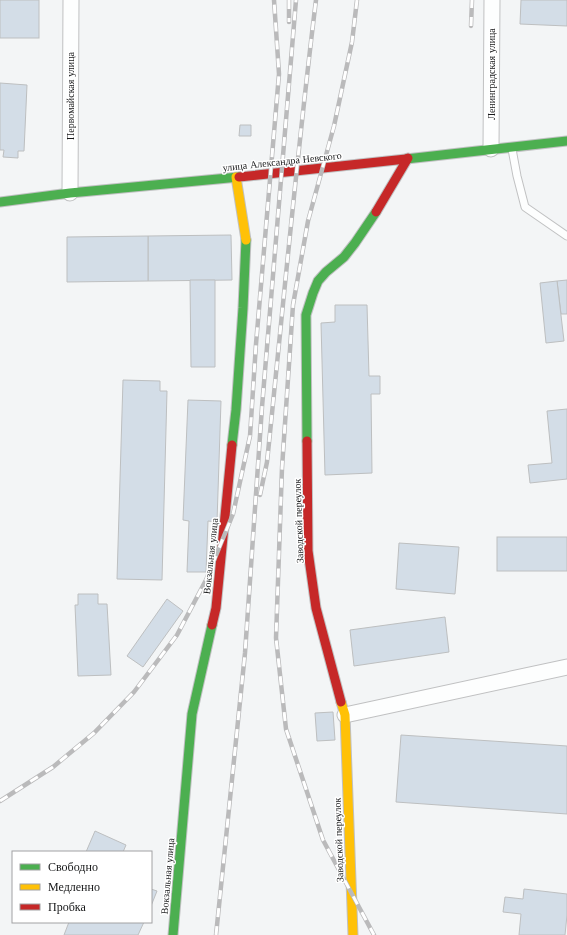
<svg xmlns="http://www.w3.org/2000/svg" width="567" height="935" font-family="'Libre Baskerville',serif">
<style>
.building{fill:#d3dde7;stroke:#bdbfc0}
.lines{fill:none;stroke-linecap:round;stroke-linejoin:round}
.lane-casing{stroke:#c0c1c2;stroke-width:9}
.street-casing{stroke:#c0c1c2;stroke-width:17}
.fast-casing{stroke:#c0c1c2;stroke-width:11}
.slow-casing{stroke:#c0c1c2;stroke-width:11}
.jam-casing{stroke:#c0c1c2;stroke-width:11}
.lane{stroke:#fdfefe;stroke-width:7}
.street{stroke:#fdfefe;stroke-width:15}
.fast{stroke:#4caf50;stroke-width:9}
.slow{stroke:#ffc107;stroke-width:9}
.jam{stroke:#c62828;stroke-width:9}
.rail-casing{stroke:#bababb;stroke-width:4.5}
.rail{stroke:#fff;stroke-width:3;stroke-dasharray:9;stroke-linecap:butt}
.labels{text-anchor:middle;stroke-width:3;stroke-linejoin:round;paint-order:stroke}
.street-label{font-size:10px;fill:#161718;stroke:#fff}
</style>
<rect width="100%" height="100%" fill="#f3f5f6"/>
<g class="building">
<rect x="0" y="0" width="39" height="38"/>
<polygon points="521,0 567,0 567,26 520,24"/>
<polygon points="0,83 27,85 24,151 18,151 18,158 3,157 4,150 0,150"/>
<polygon points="240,125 251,125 251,136 239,136"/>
<polygon points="231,235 232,280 148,281 148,236"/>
<polygon points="148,236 148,281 67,282 67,237"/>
<polygon points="190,280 215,280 215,367 191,367"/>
<polygon points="567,280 567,314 561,314 557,281"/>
<polygon points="557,281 564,341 546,343 540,283"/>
<polygon points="335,305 367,305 369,376 380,376 380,394 371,394 372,473 325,475 321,323 335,322"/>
<polygon points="123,380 160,381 160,391 167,391 162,580 117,579"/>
<polygon points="188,400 221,401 217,522 208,521 206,572 187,572 189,521 183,520"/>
<polygon points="567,409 567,479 530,483 528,465 552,463 547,411"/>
<rect x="497" y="537" width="70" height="34"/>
<polygon points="399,543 459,547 455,594 396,589"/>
<polygon points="78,594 98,594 98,604 107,604 111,675 78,676 75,605 78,605"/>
<polygon points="167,599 183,611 143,667 127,656"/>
<polygon points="445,617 449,652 354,666 350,630"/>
<polygon points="333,712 335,740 317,741 315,713"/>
<polygon points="401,735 567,746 567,814 396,802"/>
<polygon points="95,831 126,845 123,852 86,852"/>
<polygon points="151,889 157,891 151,906"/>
<polygon points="524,889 567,894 567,915 565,935 519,935 521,914 503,912 505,897 523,899"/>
<polygon points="69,922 144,922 138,935 64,935"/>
</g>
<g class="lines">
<defs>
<polyline id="lane" points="512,149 517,176 525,207 567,236"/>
<g id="street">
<polyline points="491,149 492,0"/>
<polyline points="70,193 71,0"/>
<polyline points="345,715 567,667"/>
</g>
<g id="fast">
<polyline points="406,159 567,141"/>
<polyline points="0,202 70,193 239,177"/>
<polyline points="307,441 306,315 313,293 318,281 326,272 344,257 355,243 376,212"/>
<polyline points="232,445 236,410 243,308 246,240"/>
<polyline points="173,935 192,714 212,625"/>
</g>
<g id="slow">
<polyline points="236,177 246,240"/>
<polyline points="341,702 345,715 353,935"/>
</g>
<g id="jam">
<polyline points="239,177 406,159"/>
<polyline points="376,212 408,158"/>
<polyline points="307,441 308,551 316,608 341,702"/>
<polyline points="212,625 216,608 232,445"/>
</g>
</defs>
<use href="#lane" class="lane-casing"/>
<use href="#street" class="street-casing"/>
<use href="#fast" class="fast-casing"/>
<use href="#slow" class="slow-casing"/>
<use href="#jam" class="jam-casing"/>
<use href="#lane" class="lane"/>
<use href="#street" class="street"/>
<use href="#fast" class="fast"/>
<use href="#slow" class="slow"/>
<use href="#jam" class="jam"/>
<defs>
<g id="rail">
<polyline points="289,0 289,22"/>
<polyline points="357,0 352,42 334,126 308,221 293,305 282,468 276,638 286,729 323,840 374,935"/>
<polyline points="471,26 472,0"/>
<path d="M260 495 267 462C283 308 297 153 316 0"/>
<polyline points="0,801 53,767 94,733 134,692 177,635 206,580 233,514 250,436 256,344 279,74 274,0"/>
<polyline points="216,935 245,653 262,407 296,0"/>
</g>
</defs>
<use href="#rail" class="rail-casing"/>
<use href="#rail" class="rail"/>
</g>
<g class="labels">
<g class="street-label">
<text transform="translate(491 74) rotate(-90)" y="4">Ленинградская улица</text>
<text transform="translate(70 96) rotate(-90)" y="4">Первомайская улица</text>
<text transform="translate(282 161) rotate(-6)" y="4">улица Александра Невского</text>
<text transform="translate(298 521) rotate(-92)" y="4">Заводской переулок</text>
<text transform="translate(210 556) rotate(-84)" y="4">Вокзальная улица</text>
<text transform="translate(338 840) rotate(-92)" y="4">Заводской переулок</text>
<text transform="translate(167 876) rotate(-85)" y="4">Вокзальная улица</text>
</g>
</g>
<rect x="12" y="851" width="140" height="72" fill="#ffffff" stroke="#a2a2a3"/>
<rect x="20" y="864" width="20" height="6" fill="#4caf50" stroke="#a2a2a3"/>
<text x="48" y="871" font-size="12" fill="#161718">Свободно</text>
<rect x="20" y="884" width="20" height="6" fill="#ffc107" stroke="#a2a2a3"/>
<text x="48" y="891" font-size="12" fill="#161718">Медленно</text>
<rect x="20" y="904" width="20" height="6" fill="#c62828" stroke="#a2a2a3"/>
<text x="48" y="911" font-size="12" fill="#161718">Пробка</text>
</svg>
